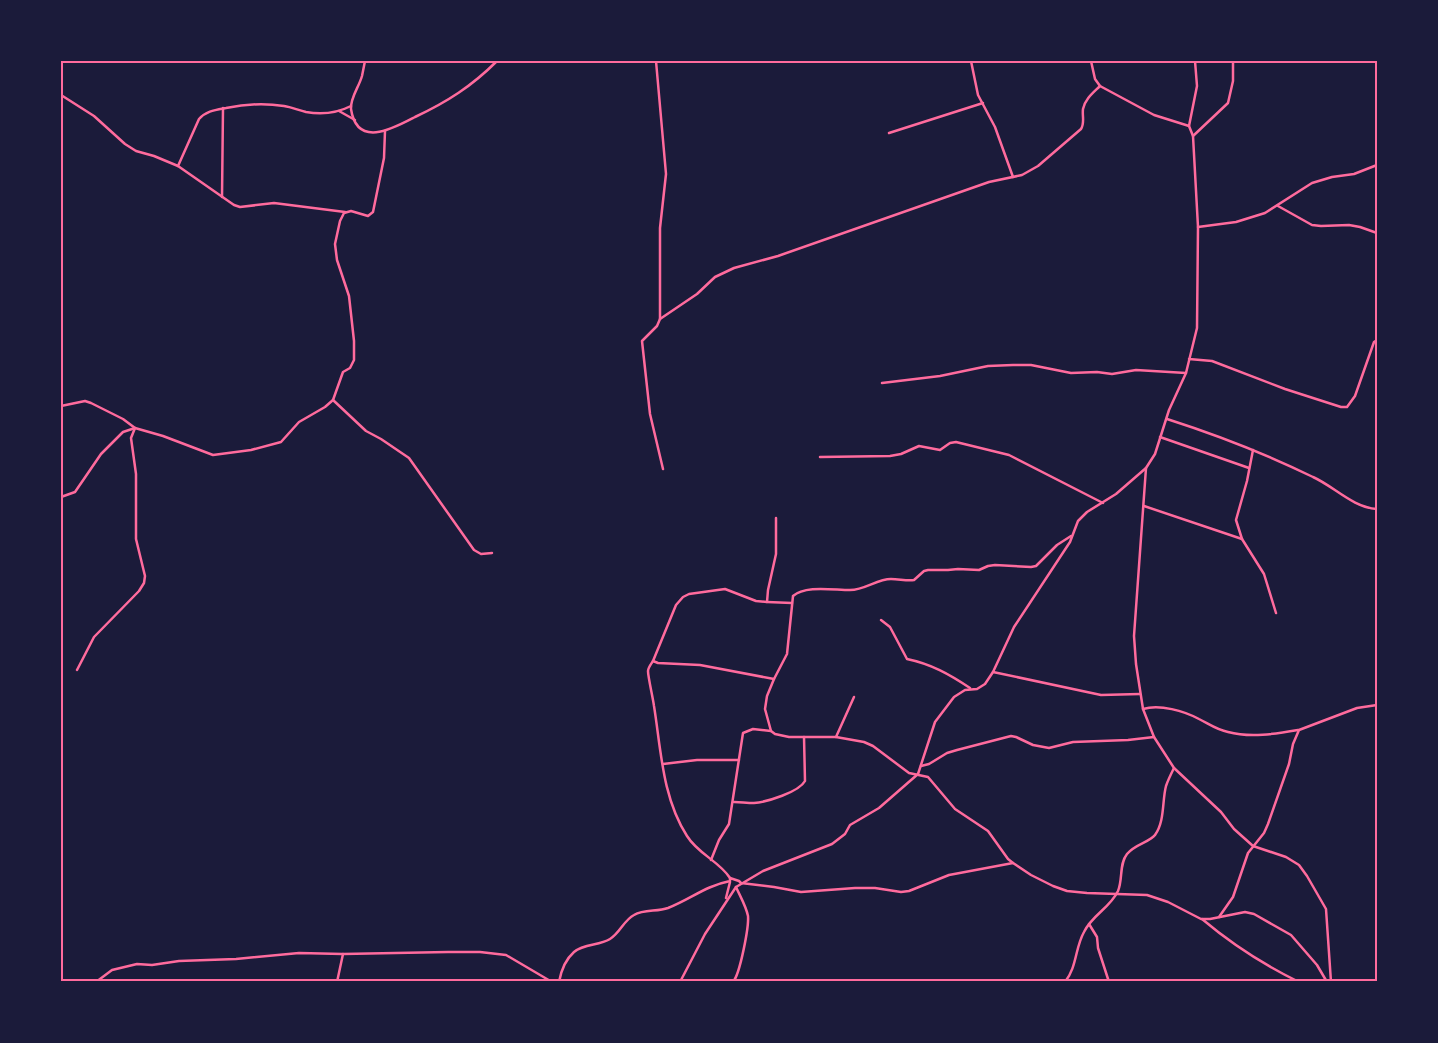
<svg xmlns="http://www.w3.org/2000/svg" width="1438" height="1043" font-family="'Times New Roman',serif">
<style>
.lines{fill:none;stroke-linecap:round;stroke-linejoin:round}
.minor{stroke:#ff6b9d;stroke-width:2.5}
.neatline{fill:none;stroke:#ff6b9d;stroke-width:2}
</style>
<rect width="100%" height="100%" fill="#1b1b3a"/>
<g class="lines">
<g class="minor">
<path d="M365 61C364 66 363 71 362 76 359 87 350 98 351 109 357 149 394 128 415 117 447 102 472 86 497 61"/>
<polyline points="656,61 666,174 660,228 660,319 657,326 642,341 650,414 663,469"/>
<polyline points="971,61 978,95 995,127 1013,177"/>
<polyline points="1091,61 1095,79 1100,86 1154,115 1189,126"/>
<polyline points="1233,61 1233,81 1228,103 1193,136 1198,227 1197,328 1186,373 1169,410 1155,454 1146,468 1134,636 1136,664 1143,709 1154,737 1174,768 1221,812 1234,829 1253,846 1286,857 1299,865 1307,876 1326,909 1331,982"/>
<polyline points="61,95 94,116 125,144 136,151 154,156 178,166 234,205 240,207 274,203 345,212"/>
<polyline points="339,111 355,120"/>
<polyline points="889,133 983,103"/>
<polyline points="1193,136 1189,126 1197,86 1195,61"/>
<path d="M178 166 199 119C206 111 215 110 226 108 245 104 265 103 284 106 291 107 298 110 306 112 322 115 337 113 351 106"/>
<polyline points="222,197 223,108"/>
<polyline points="1278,206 1312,225 1321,226 1349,225 1360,227 1377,233"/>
<polyline points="1198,227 1236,222 1265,213 1312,183 1332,177 1354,174 1377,165"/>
<path d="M660 319 697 294 715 277 734 268 778 256 989 182 1022 175 1038 166 1081 129C1085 123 1082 116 1083 109 1085 99 1093 93 1100 86"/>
<polyline points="1189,359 1212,361 1285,389 1341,407 1347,407 1355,396 1374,342 1377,340"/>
<polyline points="882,383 940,376 988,366 1013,365 1031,365 1071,373 1097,372 1112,374 1136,370 1186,373"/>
<polyline points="333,400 366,431 381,439 409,458 474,550 481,554 492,553"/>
<polyline points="61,406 85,401 91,403 123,419 135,428 163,436 213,455 251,450 281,442 299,422 325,407 333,400 343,372 350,368 354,360 354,341 349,296 337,260 335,244 340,221 344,213 351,211 368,216 373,212 384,158 385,131"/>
<path d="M1167 419C1217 435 1266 454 1313 477 1335 487 1352 507 1377 509"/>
<polyline points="1160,437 1249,468"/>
<polyline points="1253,450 1247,481 1236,520 1242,539 1264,574 1276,613"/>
<polyline points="820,457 890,456 901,454 919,446 940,450 950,443 956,442 1009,455 1103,503"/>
<polyline points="61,497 75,492 101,454 123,432 135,428"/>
<polyline points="1144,506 1242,539"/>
<path d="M1071 536 1057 545 1036 566 1031 567 995 565 988 566 979 570 958 569 948 570H928L924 571 914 580C907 581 899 579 891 579 877 579 865 590 850 590 833 590 805 585 793 596L787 654 774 679 767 696 765 709 771 731 775 734 789 737H836L864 742 873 746 909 773 928 777 955 809 988 831 1008 859 1013 863 1031 875 1053 886 1067 891 1087 893 1147 895 1168 902 1201 919H1210L1245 912 1254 914 1291 935 1317 965 1327 982"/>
<polyline points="767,602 792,603"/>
<path d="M881 620 890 627 907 659C931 664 949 674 970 688"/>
<path d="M653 661C651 664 648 668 648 671 648 677 653 698 654 706 661 749 662 797 687 836 698 854 719 861 730 878"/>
<polyline points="77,670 94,637 139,591 144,583 145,576 136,539 136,474 131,438 135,428"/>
<polyline points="993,672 1101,695 1140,694"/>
<polyline points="774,679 700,665 658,663 653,661 676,605 683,597 689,594 725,589 756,601 767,602 768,590 776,554 776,518"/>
<path d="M1143 709C1160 704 1184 711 1199 719 1209 724 1217 730 1228 732 1250 738 1275 734 1298 730"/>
<polyline points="836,737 854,697"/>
<polyline points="663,764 697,760 739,760"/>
<polyline points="921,766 929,764 947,753 957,750 1011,736 1016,737 1033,745 1049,748 1073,742 1128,740 1154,737"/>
<path d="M734 802C740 802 747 803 754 803 767 802 799 792 805 781L804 737"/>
<polyline points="711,860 719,840 729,824 743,733 753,729 771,731"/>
<polyline points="726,898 730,882"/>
<polyline points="1219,917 1233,897 1248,853 1264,833 1268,824 1289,764 1293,744 1299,730 1357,708 1377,705"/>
<path d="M1202 919C1234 946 1262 964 1299 982"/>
<polyline points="1089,924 1097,937 1098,948 1109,982"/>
<polyline points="96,982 112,970 137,964 152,965 179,961 236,959 299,953 343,954 448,952 480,952 506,955 552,982"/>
<polyline points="337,982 343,954"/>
<path d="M559 982C561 971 566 959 574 952 584 943 599 946 610 939 620 933 624 920 634 915 644 909 657 912 668 908 691 899 705 886 730 881V878L739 881 741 883 774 887 801 892 855 888H875L901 892 909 891 949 875 1013 863"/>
<polyline points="680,982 705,934 736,887 763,871 832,844 845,834 850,825 879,808 918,774 935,722 954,697 965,690 977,689 985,684 993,672 1014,627 1070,542 1078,521 1087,512 1116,494 1146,468"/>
<path d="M733 982C740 974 749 927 748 916 746 906 740 896 736 887"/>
<path d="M1065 982C1077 967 1075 948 1084 932 1092 915 1110 908 1118 891 1123 879 1119 864 1127 854 1135 844 1150 842 1155 835 1165 821 1162 801 1166 786 1168 780 1171 774 1174 768"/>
</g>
</g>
<rect width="1438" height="1043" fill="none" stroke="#1b1b3a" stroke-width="125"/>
<rect x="62" y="62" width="1314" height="918" class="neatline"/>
</svg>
